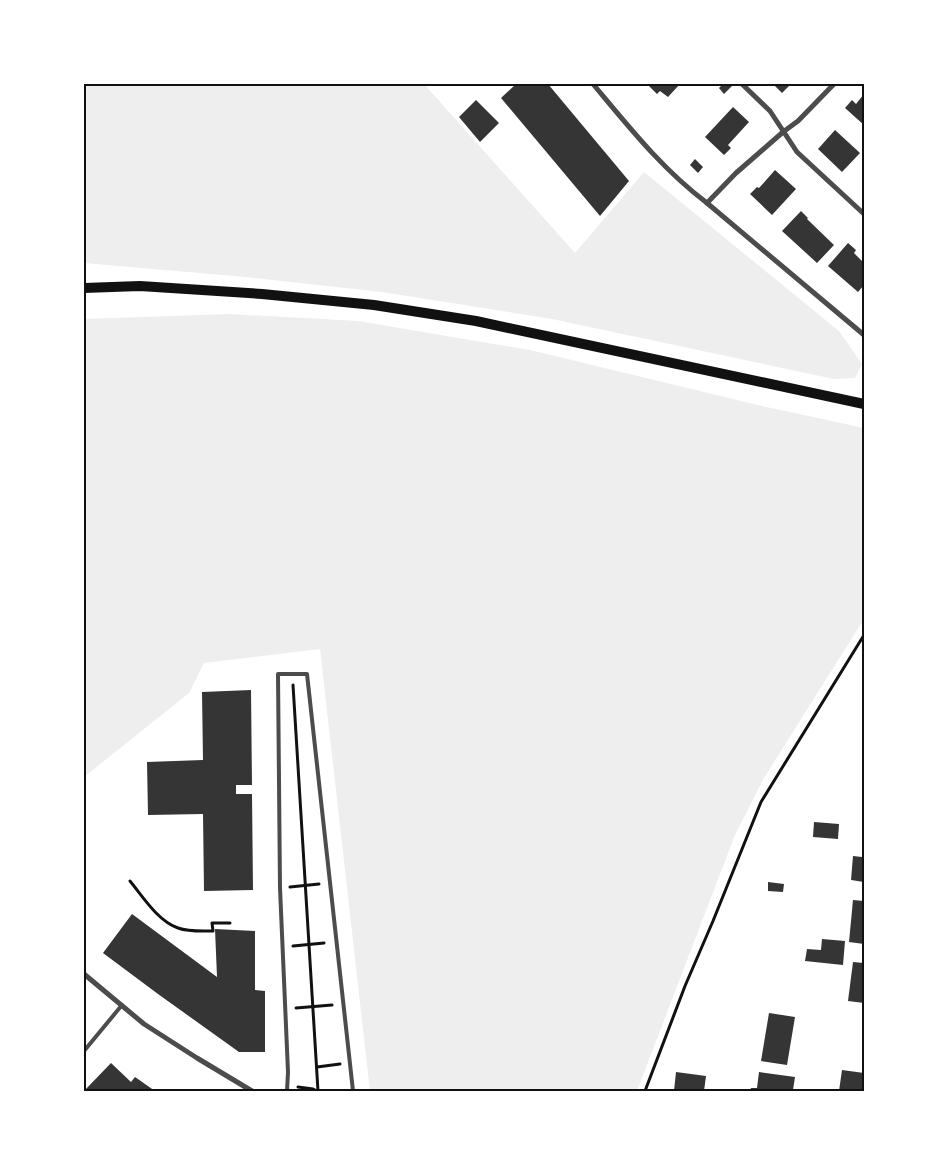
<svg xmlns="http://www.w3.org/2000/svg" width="948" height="1175" font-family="'Work Sans',sans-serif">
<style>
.green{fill:#eee}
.building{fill:#353535}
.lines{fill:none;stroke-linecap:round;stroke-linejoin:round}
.path{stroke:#111;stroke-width:3}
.service{stroke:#4c4c4c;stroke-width:4}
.minor{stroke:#4c4c4c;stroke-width:5}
.secondary{stroke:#111;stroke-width:10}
.neatline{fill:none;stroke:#111;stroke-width:2}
</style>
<rect width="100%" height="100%" fill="#fff"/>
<g class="green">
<polygon points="84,84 424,84 575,253 644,172 839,331 862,364 855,378 834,379 552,319 382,292 245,277 84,263"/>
<polygon points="230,314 358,321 530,350 762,406 864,428 864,619 764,778 735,835 637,1091 370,1091 320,649 204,663 189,693 84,777 84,319"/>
</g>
<g class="building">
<polygon points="516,84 548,84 629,181 600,216 501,98"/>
<polygon points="647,84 680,84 668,97 660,91 657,94"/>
<polygon points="723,84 731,84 733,85 724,94 719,88"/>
<polygon points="773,84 791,84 782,93"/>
<polygon points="864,94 864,125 845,108 852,100 856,104"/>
<polygon points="476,100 499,123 480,142 459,117"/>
<polygon points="733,107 749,122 728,145 731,148 724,155 705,137"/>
<polygon points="835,130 860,153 842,172 818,149"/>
<polygon points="695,159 703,167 698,173 690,165"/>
<polygon points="775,170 796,189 772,215 750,194 757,187 759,188"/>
<polygon points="801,211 808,218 807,219 834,245 817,263 782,231"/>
<polygon points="848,243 856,250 854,253 864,263 864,285 858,292 828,266"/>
<polygon points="251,690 252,785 236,785 236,794 252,794 253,890 204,891 203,814 148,815 147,762 203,760 202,692"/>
<polygon points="814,822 839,824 838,839 813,837"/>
<polygon points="863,851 864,851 864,882 851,880 853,856 862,857"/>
<polygon points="768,882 784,884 783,892 768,891"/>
<polygon points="853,900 864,901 864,944 849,942"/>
<polygon points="132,914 217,977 215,929 255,931 255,990 265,991 265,1052 239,1052 158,994 103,953"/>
<polygon points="822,939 845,941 843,965 805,961 807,949 821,950"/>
<polygon points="853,962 864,963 864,1003 848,1001"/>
<polygon points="769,1013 795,1017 787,1065 761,1061"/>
<polygon points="111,1063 131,1082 135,1077 155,1091 84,1091"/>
<polygon points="842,1070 864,1073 864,1091 839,1091"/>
<polygon points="676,1072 706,1076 704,1091 674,1091"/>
<polygon points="759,1072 795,1077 793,1090 750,1091 751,1088 757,1088"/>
</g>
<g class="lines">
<g class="path">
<polyline points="293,685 318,1091"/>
<path d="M130 881C143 897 158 921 178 928 189 932 201 931 213 931L212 923H230"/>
<polyline points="290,887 319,884"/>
<polyline points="293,946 324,943"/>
<polyline points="296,1008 332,1005"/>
<polyline points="317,1067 340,1064"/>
<polyline points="298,1087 313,1089 317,1091"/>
<polyline points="645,1091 685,986 713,921 761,802 864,635"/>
</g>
<g class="service">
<polyline points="84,1051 122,1005"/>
<polyline points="287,1091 288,1072 280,888 278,674 307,674 353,1091"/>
</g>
<g class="minor">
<path d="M593 84C629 127 662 169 707 203L864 335"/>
<polyline points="742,84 770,111 797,152 864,214"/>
<polyline points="707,203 736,173 783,132 798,121 834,84"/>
<polyline points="84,974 144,1024 197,1058 252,1091"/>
</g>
<polyline class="secondary" points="84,288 140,286 262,294 374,305 476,321 864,404"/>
</g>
<rect width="948" height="1175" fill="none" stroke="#ffffff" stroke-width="170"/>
<rect x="85" y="85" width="778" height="1005" class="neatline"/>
</svg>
